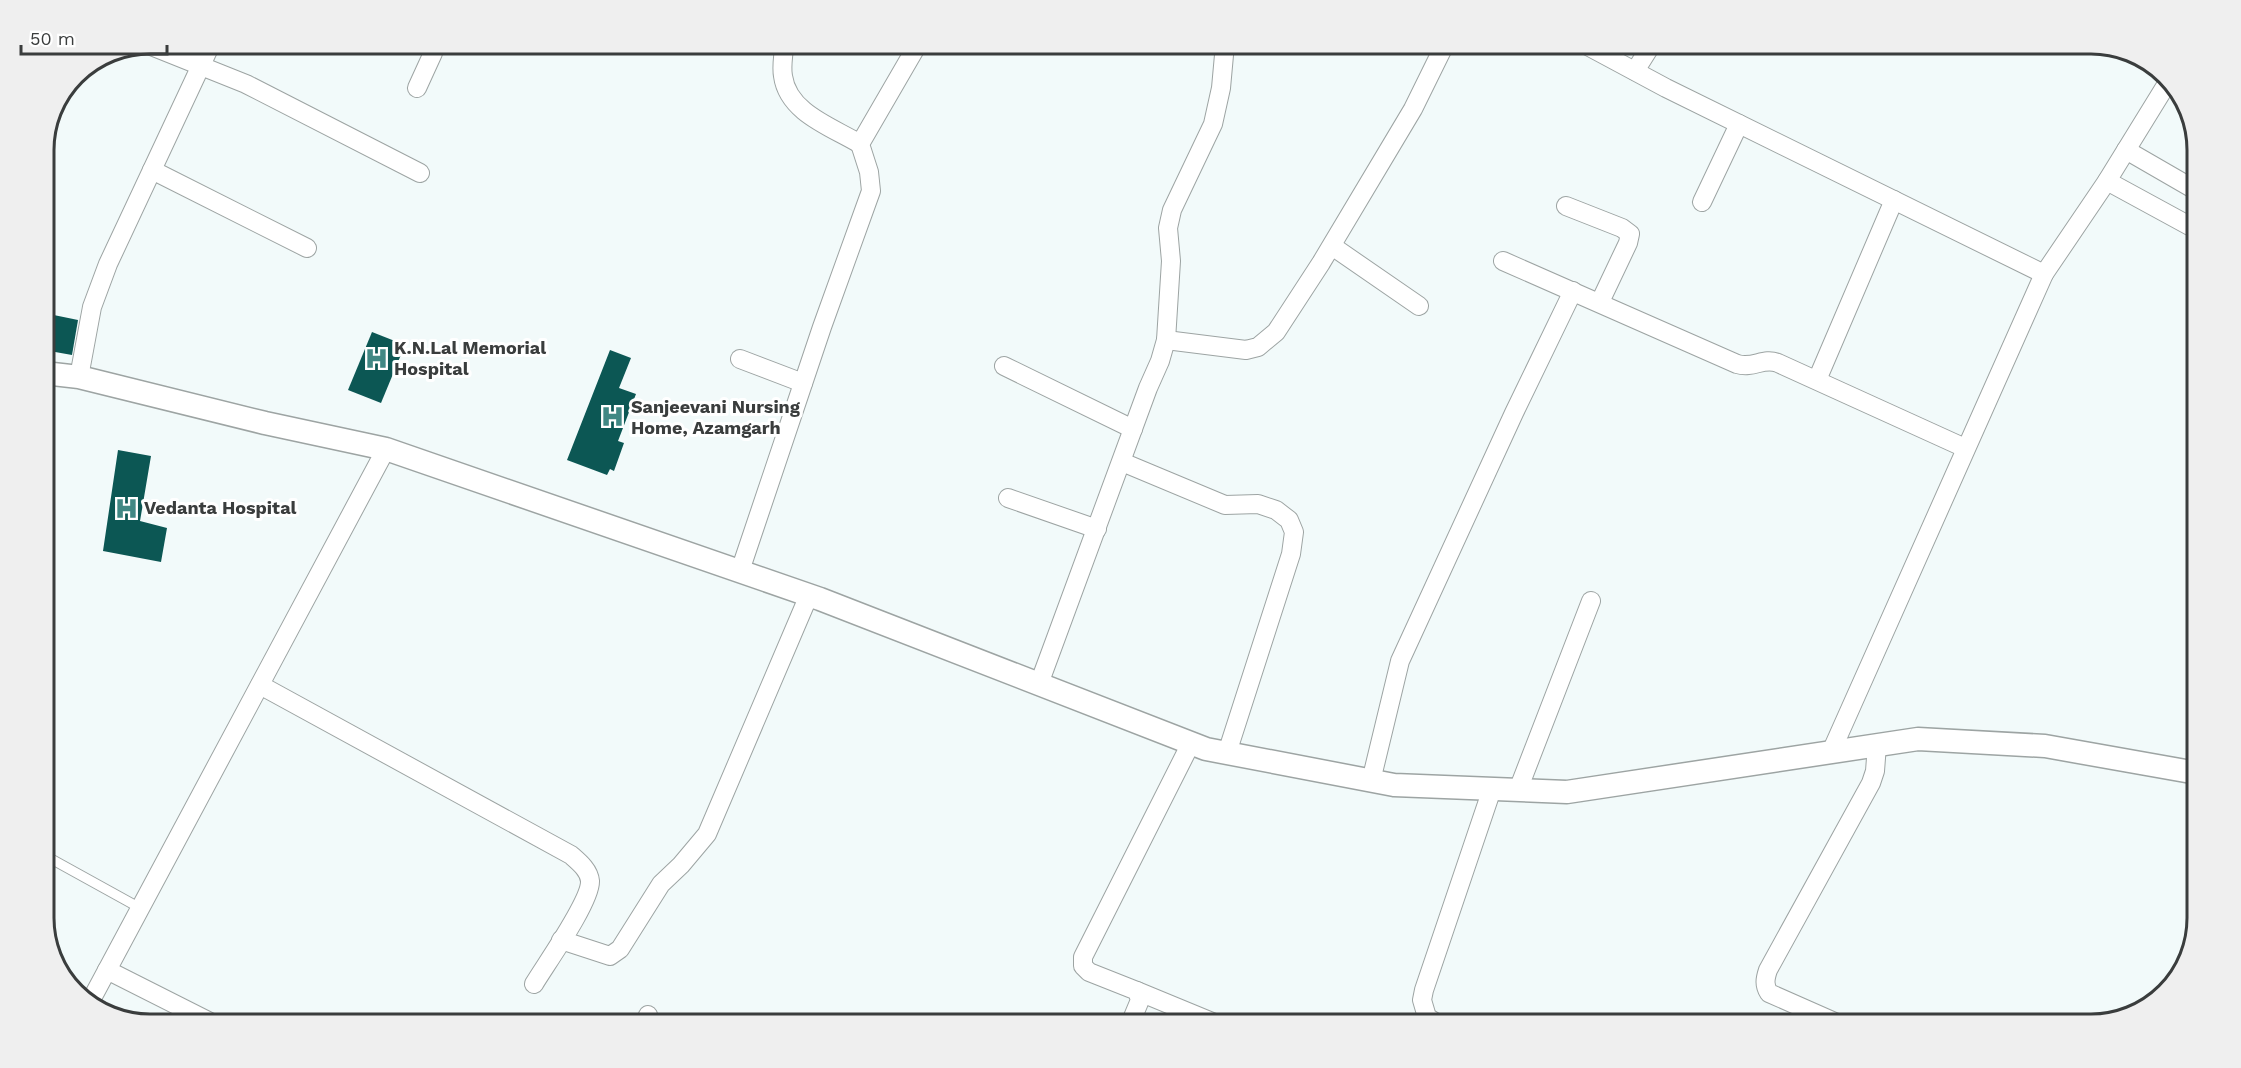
<svg xmlns="http://www.w3.org/2000/svg" width="2241" height="1068" font-family="'Work Sans',sans-serif">
<style>
.building{fill:#0c5754}
.lines{fill:none;stroke-linecap:round;stroke-linejoin:round}
.service-casing{stroke:#9da4a3;stroke-width:11}
.minor-casing{stroke:#9da4a3;stroke-width:20}
.tertiary-casing{stroke:#9da4a3;stroke-width:25}
.service{stroke:#fff;stroke-width:9}
.minor{stroke:#fff;stroke-width:18}
.tertiary{stroke:#fff;stroke-width:22}
.labels{text-anchor:middle;stroke-width:6;stroke-linejoin:round;paint-order:stroke}
.poi-label{font-size:18px;font-weight:bold;fill:#3a3d3d;stroke:#fff;text-anchor:start}
.rim{fill:none;stroke:#3a3d3d;stroke-width:3}
</style>
<rect width="100%" height="100%" fill="#f2fafa"/>
<g class="building">
<polygon points="44,313 78,320 72,355 44,350"/>
<polygon points="372,332 405,345 381,403 348,390"/>
<polygon points="610,350 631,358 619,388 636,394 618,441 624,443 614,471 610,469 607,475 567,460"/>
<polygon points="118,450 151,456 140,521 167,528 161,562 103,551"/>
</g>
<g class="lines">
<defs>
<polyline id="service" points="44,855 140,908"/>
<g id="minor">
<polyline points="146,44 246,84 420,173"/>
<path d="M784 44C784 54 781 66 783 76 788 113 832 127 860 144"/>
<polyline points="1584,44 1666,88 2044,274"/>
<polyline points="1635,71 1652,44"/>
<polyline points="417,88 433,53 433,49 429,44"/>
<polyline points="2126,150 2197,191"/>
<polyline points="152,170 307,248"/>
<polyline points="2107,181 2197,230"/>
<polyline points="1702,202 1739,124"/>
<polyline points="1566,206 1622,228 1630,234 1628,243 1600,302"/>
<polyline points="1332,246 1419,306"/>
<path d="M1503 261 1737 364C1754 369 1763 357 1778 363L1965 448"/>
<polyline points="1166,340 1246,350 1258,347 1276,332 1321,263 1413,109 1445,44"/>
<polyline points="740,359 803,383"/>
<polyline points="1004,366 1133,429"/>
<polyline points="79,377 92,307 108,264 211,44"/>
<polyline points="1817,380 1894,200"/>
<polyline points="1122,462 1225,505 1258,504 1276,510 1289,520 1294,532 1291,554 1227,753"/>
<polyline points="1008,498 1097,529"/>
<polyline points="740,571 822,327 871,191 869,172 860,144 918,44"/>
<polyline points="1039,684 1148,388 1160,361 1166,340 1171,261 1168,228 1172,210 1213,124 1221,88 1225,44"/>
<path d="M260 685 571 855C579 862 589 870 590 881 591 901 546 964 534 984"/>
<polyline points="1831,752 2044,274 2107,181 2168,82"/>
<polyline points="1371,781 1400,661 1514,413 1573,291"/>
<polyline points="1518,790 1591,601"/>
<polyline points="561,940 610,956 620,949 661,884 681,865 707,834 809,595"/>
<polyline points="107,970 214,1024"/>
<polyline points="1137,991 1217,1024"/>
<polyline points="90,1002 386,449"/>
<polyline points="645,1024 648,1015"/>
<polyline points="1130,1024 1140,1000 1137,991 1089,972 1083,966 1083,957 1191,743"/>
<polyline points="1438,1024 1427,1017 1422,1000 1424,990 1492,789"/>
<path d="M1839 1024 1769 993C1764 985 1765 979 1768 970L1871 783 1875 771 1877 745"/>
</g>
<polyline id="tertiary" points="44,373 79,377 265,423 386,449 820,599 1206,749 1394,785 1567,792 1918,739 2045,746 2197,773"/>
</defs>
<use href="#service" class="service-casing"/>
<use href="#minor" class="minor-casing"/>
<use href="#tertiary" class="tertiary-casing"/>
<use href="#service" class="service"/>
<use href="#minor" class="minor"/>
<use href="#tertiary" class="tertiary"/>
</g>
<defs>
<symbol id="hospital-bare" viewBox="-9 -9 18 18"><path d="M-5-5h3v3.5h4V-5h3V5h-3V1.5h-4V5h-3Z" fill="#408884" stroke="#fff" stroke-width="2.5" paint-order="stroke"/></symbol>
</defs>
<g fill-rule="evenodd">
<use href="#hospital-bare" x="360" y="342" width="33" height="33"/>
<use href="#hospital-bare" x="596" y="400" width="33" height="33"/>
<use href="#hospital-bare" x="110" y="492" width="33" height="33"/>
</g>
<g class="labels">
<g class="poi-label">
<text x="394" y="354">K.N.Lal Memorial<tspan x="394" dy="21">Hospital</tspan></text>
<text x="631" y="413">Sanjeevani Nursing<tspan x="631" dy="21">Home, Azamgarh</tspan></text>
<text x="144" y="514">Vedanta Hospital</text>
</g>
</g>
<path d="M0 0H2241V1068H0ZM150 54H2091A96 96 0 0 1 2187 150V918A96 96 0 0 1 2091 1014H150A96 96 0 0 1 54 918V150A96 96 0 0 1 150 54Z" fill="#efefef" fill-rule="evenodd"/>
<path class="rim" d="M150 54H2091A96 96 0 0 1 2187 150V918A96 96 0 0 1 2091 1014H150A96 96 0 0 1 54 918V150A96 96 0 0 1 150 54Z"/>
<path d="M21 45v9h146v-9" fill="none" stroke="#3a3d3d" stroke-width="3"/>
<text x="30" y="45" font-size="18" fill="#3a3d3d" stroke="#ffffff" stroke-width="4.5" paint-order="stroke">50 m</text>
</svg>
